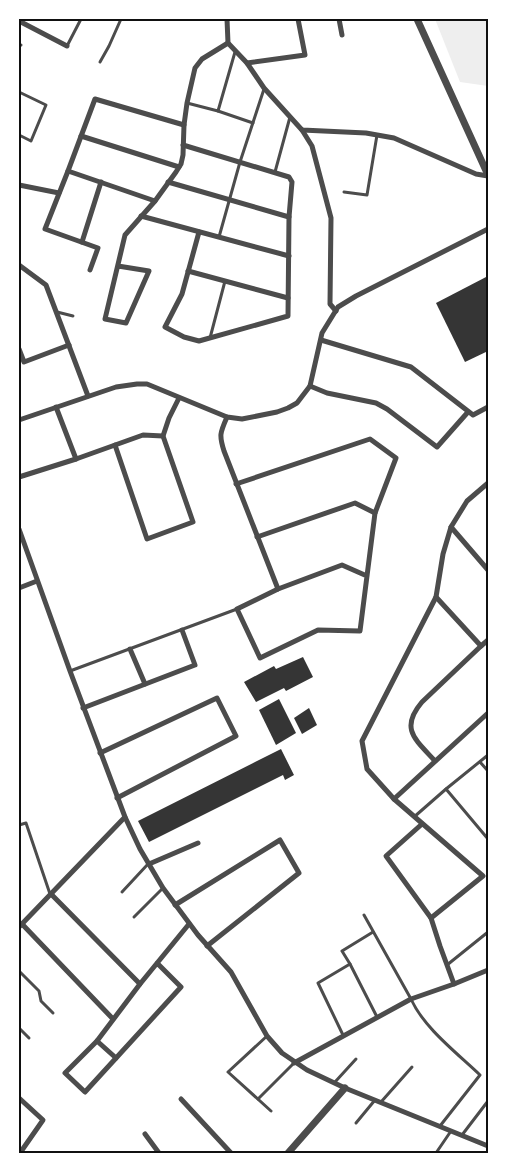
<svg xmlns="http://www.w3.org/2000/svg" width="507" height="1172" font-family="Helvetica,sans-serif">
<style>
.green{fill:#eee}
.building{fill:#353535}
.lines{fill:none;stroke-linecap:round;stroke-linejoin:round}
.service{stroke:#4c4c4c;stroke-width:3}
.minor{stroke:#4c4c4c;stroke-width:5}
.tertiary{stroke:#4c4c4c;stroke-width:7}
.neatline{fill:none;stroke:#111;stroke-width:2}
</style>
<rect width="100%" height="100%" fill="#fff"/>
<polygon class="green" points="435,19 488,19 488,86 460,82"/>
<g class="building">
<polygon points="488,276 488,351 465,362 436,303"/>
<polygon points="303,657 313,677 286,691 284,688 256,702 244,682 274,666 276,669"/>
<polygon points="279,699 296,733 276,745 259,710"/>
<polygon points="309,708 317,725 302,734 294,718"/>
<polygon points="281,749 294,775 285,780 283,775 149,842 138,821"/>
</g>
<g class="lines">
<g class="service">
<polyline points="19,44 21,45"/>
<polyline points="67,46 81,19"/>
<polyline points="100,62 109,46 121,19"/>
<polyline points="19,92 46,105 31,141 19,135"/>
<polyline points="187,103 218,111 235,52"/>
<polyline points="218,111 253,123"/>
<polyline points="275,172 290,117"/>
<polyline points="344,192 367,195 377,135"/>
<polyline points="219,237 240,162 264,89"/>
<polyline points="57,312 73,316"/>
<polyline points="210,338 225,281"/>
<polyline points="70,671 237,609"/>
<polyline points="480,762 488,771"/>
<polyline points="446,789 488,839"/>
<polyline points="414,817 446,789 488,755"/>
<polyline points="19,825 26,823 50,894"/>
<polyline points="122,892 148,864"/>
<path d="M364 915 411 999C424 1028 457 1053 480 1075L440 1126"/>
<polyline points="134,917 163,888"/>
<polyline points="373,932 342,951 350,964 377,1017"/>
<polyline points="447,965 488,932"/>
<polyline points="19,971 39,991 41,1001 53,1013"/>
<polyline points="19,1028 29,1038"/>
<polyline points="343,1035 318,983 350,964"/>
<polyline points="267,1036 228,1072 271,1111"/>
<polyline points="335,1082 356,1059"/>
<polyline points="258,1099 294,1063"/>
<polyline points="381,1102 412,1067"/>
<polyline points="356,1123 375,1100"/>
<polyline points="462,1135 488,1101"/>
<polyline points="436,1153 451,1131"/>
</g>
<g class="minor">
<polyline points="227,19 228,43 247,63 264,88 302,130 366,133 394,138 476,174 488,176"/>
<polyline points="339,19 342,35"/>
<polyline points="19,21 67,46"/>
<polyline points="247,63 305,55 298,19"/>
<polyline points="302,130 312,146 331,218 330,304 336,311"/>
<polyline points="81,136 179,167"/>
<polyline points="183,145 289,177 292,182 289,217 288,316 199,341 184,337 165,327 182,294 199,232"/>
<polyline points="68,171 45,229 98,248 90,270"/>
<polyline points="168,182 289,217"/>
<polyline points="19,185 59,193"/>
<polyline points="155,201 68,171 95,99 184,125"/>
<polyline points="141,216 289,256"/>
<polyline points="82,242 101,182"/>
<polyline points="19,265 46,285 88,396"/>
<polyline points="118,266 149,271 126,323 105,319 125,235 155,201 176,172 181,164 183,155 184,125 187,103 195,68 202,59 228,43"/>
<polyline points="188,271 288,298"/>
<polyline points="321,340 411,367 473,415 488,407"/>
<polyline points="19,349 24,362 69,345"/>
<polyline points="310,386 327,393 376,403 387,409 437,447 468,412"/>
<polyline points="56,407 76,459 143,435 163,436"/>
<path d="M227 417C220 433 219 435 224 451L278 589"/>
<polyline points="19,420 116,387 137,384 147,384 227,417 242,419 277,412 288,408 297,403 310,386 322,333 338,307 356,296 488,229"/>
<polyline points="115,445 147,539 193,522 163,436 169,418 179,398"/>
<polyline points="19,477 76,459"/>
<polyline points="236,484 370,439 396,458 375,513 360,631 318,630 260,658 237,609 278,589 342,565 367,576"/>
<polyline points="451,527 488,570"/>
<polyline points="19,529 70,671 125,817 140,849 163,888 198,935 231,972 267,1036 282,1053 307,1070 345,1088 488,1146"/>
<polyline points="257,537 355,503 375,513"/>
<polyline points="19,588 37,581"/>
<polyline points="481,646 488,640"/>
<polyline points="130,649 145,684"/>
<polyline points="83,708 195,665 182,630"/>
<polyline points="100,753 217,698 236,736 117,798"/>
<path d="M435 761C416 740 399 729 422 702L481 646 436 597"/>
<polyline points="394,799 488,713"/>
<polyline points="422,824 386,856 431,918 440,946 454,984"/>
<polyline points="149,864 198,843"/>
<polyline points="51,894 140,984"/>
<polyline points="175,905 280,840 299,873 207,946"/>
<polyline points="431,918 483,876 394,799 367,769 362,741 436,597 443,554 451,527 467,501 488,483"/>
<polyline points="22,924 113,1019"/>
<polyline points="19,927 125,817"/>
<polyline points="157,963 181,987 85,1092 65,1073 97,1041 140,984 189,924"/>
<polyline points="97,1041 116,1058"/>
<polyline points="294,1063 411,999 454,984 488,970"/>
<polyline points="19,1098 43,1120 20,1153"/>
<polyline points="181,1099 231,1153"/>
<polyline points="145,1134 159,1153"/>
</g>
<g class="tertiary">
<polyline points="417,19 488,175"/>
<polyline points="288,1153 345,1088"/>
</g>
</g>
<rect width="507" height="1172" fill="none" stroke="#ffffff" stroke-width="40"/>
<rect x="20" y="20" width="467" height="1132" class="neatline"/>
</svg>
